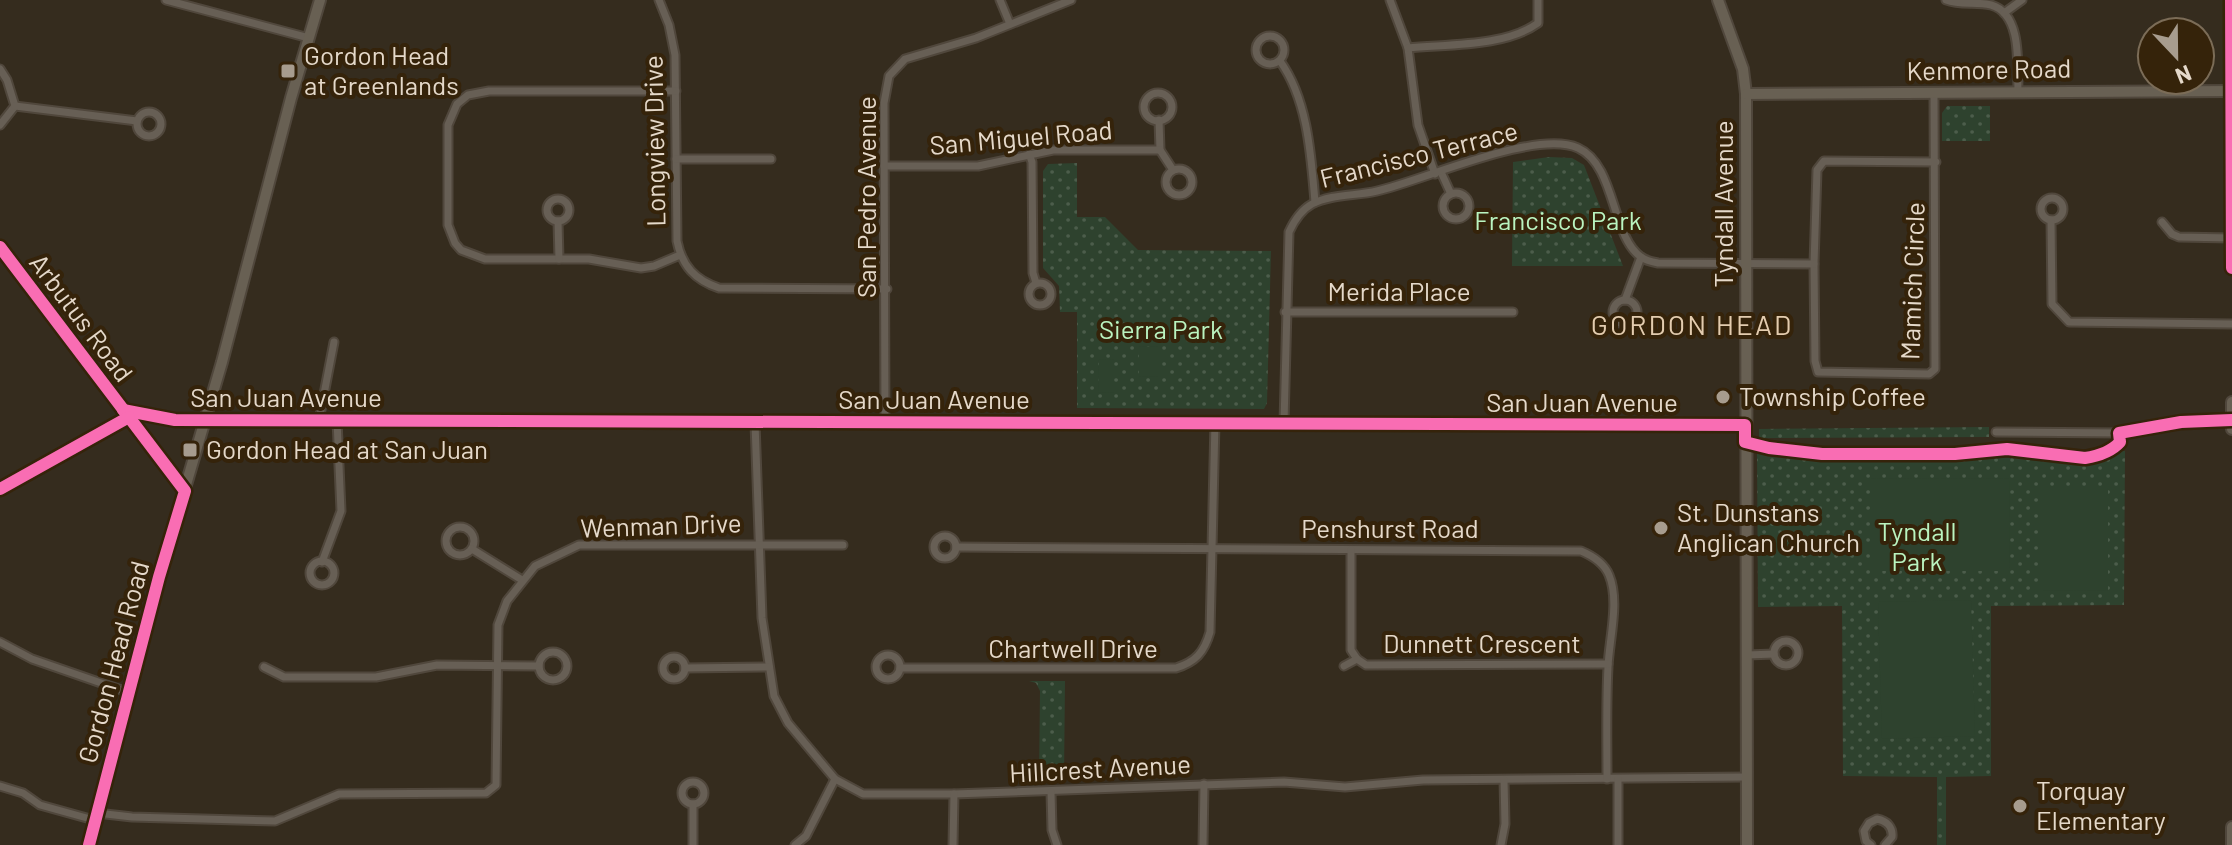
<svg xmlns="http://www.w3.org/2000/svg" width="2232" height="845" font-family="Barlow,sans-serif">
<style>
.grass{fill:url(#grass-dots)}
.garden{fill:#2e422e}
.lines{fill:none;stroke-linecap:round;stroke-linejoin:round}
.street-casing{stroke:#50473c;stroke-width:11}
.secondary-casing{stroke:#50473c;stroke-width:14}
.street{stroke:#675f55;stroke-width:7}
.secondary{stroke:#686053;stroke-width:10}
.cycleway-casing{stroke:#35230a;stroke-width:17}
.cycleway{stroke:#f96db3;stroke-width:12}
.poi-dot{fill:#a79c8e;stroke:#35230a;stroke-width:3}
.labels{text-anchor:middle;stroke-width:8;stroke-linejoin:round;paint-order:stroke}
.poi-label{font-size:26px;fill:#e5d9ca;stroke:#35230a;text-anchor:start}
.street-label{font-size:26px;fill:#e5d9ca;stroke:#35230a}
.park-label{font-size:26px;fill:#baf4c0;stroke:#35230a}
.neighbourhood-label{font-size:28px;letter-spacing:2px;fill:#e3ccaf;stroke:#35230a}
</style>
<defs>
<pattern id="grass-dots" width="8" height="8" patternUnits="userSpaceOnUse" patternTransform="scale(2)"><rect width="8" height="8" fill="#2e422e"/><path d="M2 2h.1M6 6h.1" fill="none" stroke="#4c5d4b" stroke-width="1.8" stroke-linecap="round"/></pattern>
</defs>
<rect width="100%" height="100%" fill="#352c1e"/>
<g class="grass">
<polygon points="1947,106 1990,106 1990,141 1942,141 1942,113"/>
<polygon points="1549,157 1572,158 1584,165 1623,266 1512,266 1513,162"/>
<polygon points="1077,163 1077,217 1105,217 1138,250 1271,251 1267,403 1264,409 1077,408 1077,312 1060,312 1059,286 1043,268 1043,171 1048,164"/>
<polygon points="116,422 119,426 0,491 0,486"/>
<polygon points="1989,427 1989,437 1759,438 1759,429"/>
<polygon points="2125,451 2124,605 1991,606 1991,776 1946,777 1946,845 1937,845 1937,777 1843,776 1842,606 1758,607 1757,452"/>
<polygon points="1029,681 1065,681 1064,778 1039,780 1040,691 1036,683"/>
</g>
<g class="garden">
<polygon points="1139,346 1158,347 1158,377 1139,376"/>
<polygon points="1099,359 1114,360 1114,393 1098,392"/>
<polygon points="1870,478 2010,479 2009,571 1870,571"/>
<polygon points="2042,486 2108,486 2108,591 2042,590"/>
<polygon points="1971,600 1975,736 1882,739 1878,602"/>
</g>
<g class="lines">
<defs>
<g id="street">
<polyline points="166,0 309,38"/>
<path d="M659 0 669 25 675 55 677 241C682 266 695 280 719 288L887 289"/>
<polyline points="1000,0 1010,24"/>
<polyline points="1390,0 1408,48 1418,125 1435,174"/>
<path d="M1946 0C1961 6 1976 1 1991 5 2023 14 2017 66 2018 91"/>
<polyline points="2231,0 2231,91"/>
<polyline points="2004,13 2022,0"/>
<circle cx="1270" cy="50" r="14"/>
<path d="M1408 48C1448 44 1505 47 1538 23V0"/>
<path d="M1280 61C1308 100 1311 156 1315 202"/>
<polyline points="0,69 7,80 15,106 0,125"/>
<polyline points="676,91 489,91 468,95 457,104 448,125 448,225 455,243 461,250 485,259 589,259 641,268 654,266 680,255"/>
<polyline points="1934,93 1935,369 1929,374 1818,372 1815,361 1814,264 1817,170 1824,161 1936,162"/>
<circle cx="1158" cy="107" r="14"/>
<polyline points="15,106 137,121"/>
<circle cx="149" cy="124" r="12"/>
<polyline points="1159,120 1160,150 1173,170"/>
<polyline points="1029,154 1032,162 1033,273 1036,283"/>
<polyline points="676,159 771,159"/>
<polyline points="884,166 978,166 1053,150 1160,150"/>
<circle cx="1179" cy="182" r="13"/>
<polyline points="1441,172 1451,194"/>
<circle cx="1456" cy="206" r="13"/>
<circle cx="2052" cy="209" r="11"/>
<circle cx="558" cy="210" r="11"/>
<polyline points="2051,220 2052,304 2069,322 2232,324"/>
<polyline points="558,221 559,259"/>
<polyline points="2162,222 2172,234 2179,237 2231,238"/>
<circle cx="1040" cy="294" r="11"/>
<circle cx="1625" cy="312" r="12"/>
<polyline points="1625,300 1641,257"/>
<polyline points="1285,312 1513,312"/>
<polyline points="319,420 334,342"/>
<polyline points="885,422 884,103 889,76 905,59 976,38 1071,0"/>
<polyline points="755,423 762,618 774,696 788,723 835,779 863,794 954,794 1284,782 1345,787 1423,780 1747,777"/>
<path d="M1284 423 1289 232C1294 221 1301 210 1312 204 1331 194 1356 196 1377 191 1425 180 1535 129 1578 148 1616 165 1611 236 1641 257 1645 260 1653 262 1658 263L1814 264"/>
<polyline points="1996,432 2121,433 2181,422 2232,420"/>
<circle cx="460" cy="541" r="14"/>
<circle cx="945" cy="547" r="11"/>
<path d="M956 547 1581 551C1593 556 1604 563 1609 575 1620 601 1609 640 1608 667 1606 704 1607 742 1607 779"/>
<polyline points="472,549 522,580"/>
<polyline points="1351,550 1351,650 1357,659 1366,665 1608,664"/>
<circle cx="322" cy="573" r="12"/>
<polyline points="322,562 341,511 337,420"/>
<circle cx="1786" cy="653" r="12"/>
<polyline points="0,642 32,659 130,693"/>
<circle cx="553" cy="666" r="14"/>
<polyline points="1747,655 1774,654"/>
<circle cx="888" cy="667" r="12"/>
<circle cx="674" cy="668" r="11"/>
<polyline points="1344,666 1357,659"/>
<polyline points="264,667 284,677 376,677 437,665 539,666"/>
<polyline points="685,668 769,667"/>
<path d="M900 668H1176C1195 662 1204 653 1210 632L1215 422"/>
<polyline points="1618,779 1618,845"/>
<circle cx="693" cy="793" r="11"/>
<polyline points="0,786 23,793 40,805 94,820"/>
<polyline points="1051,792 1052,830 1057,845"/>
<polyline points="693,804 693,845"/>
<polyline points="97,813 132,817 275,821 339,794 486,793 496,785 498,625 507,601 535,566 579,545 843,545"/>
<polyline points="795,845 806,836 835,779"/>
<polyline points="953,845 954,794"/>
<polyline points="1203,845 1204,784"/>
<polyline points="1501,845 1505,824 1504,780"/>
<path d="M1871 845 1866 841 1864 831 1869 823 1877 819C1887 821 1893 827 1892 837L1885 845"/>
</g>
<g id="secondary">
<polyline points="1718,0 1743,69 1746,94 1747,845"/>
<polyline points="2231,91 2232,268"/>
<polyline points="1746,94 2232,91"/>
<polyline points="0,247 185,491"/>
<polyline points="2232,402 2232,429"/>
<polyline points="123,410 175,420 1745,425"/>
<polyline points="89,845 159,577 222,362 291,98 320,0"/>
<polyline points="2232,845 2232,827"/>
</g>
</defs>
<use href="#street" class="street-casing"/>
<use href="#secondary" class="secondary-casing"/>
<use href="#street" class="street"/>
<use href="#secondary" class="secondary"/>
<defs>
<g id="cycleway">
<polyline points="2231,0 2232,268"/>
<polyline points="0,247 185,491 159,577 89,845"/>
<path d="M123 410 175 420 1745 425V442L1769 448 1822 454H1955L2007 449 2085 458C2098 456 2111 452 2120 442L2119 433 2181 422 2232 420"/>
<polyline points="0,489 129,417"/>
</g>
</defs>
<use href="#cycleway" class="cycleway-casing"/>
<use href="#cycleway" class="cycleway"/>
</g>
<g class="poi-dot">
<rect x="280" y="63" width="16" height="16" rx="4"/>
<circle cx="1723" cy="397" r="8"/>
<rect x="182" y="442" width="16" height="16" rx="4"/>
<circle cx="1661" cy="528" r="8"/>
<circle cx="2020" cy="806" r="8"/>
</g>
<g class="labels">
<g class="poi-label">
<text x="304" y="65">Gordon Head<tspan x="304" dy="30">at Greenlands</tspan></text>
<text x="1739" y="406">Township Coffee</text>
<text x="206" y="459">Gordon Head at San Juan</text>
<text x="1677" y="522">St. Dunstans<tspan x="1677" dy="30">Anglican Church</tspan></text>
<text x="2036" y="800">Torquay<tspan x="2036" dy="30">Elementary</tspan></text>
</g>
<g class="street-label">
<text transform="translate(1989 70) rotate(-1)" y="9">Kenmore Road</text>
<text transform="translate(1021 138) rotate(-5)" y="9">San Miguel Road</text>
<text transform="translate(655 141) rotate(-91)" y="9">Longview Drive</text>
<text transform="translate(1419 155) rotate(-14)" y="9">Francisco Terrace</text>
<text transform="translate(867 197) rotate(-90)" y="9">San Pedro Avenue</text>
<text transform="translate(1724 204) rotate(-90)" y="9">Tyndall Avenue</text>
<text transform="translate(1913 281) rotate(-88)" y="9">Mamich Circle</text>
<text x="1399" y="301">Merida Place</text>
<text transform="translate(81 318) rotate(53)" y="9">Arbutus Road</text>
<text x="286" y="407">San Juan Avenue</text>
<text x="934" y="409">San Juan Avenue</text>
<text x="1582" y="412">San Juan Avenue</text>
<text transform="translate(661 526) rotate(-2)" y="9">Wenman Drive</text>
<text x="1390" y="538">Penshurst Road</text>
<text x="1482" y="653">Dunnett Crescent</text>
<text x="1073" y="658">Chartwell Drive</text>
<text transform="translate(114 662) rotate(-75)" y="9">Gordon Head Road</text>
<text transform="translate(1100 769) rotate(-3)" y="9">Hillcrest Avenue</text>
</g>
<g class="park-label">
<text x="1558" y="230">Francisco Park</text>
<text x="1161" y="339">Sierra Park</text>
<text x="1917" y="541">Tyndall<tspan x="1917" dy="30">Park</tspan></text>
</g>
<g class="neighbourhood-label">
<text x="1692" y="335">GORDON HEAD</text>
</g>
</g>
<g transform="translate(2176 56) rotate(158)"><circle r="38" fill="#35230a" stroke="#7b6c57" stroke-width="2"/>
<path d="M0-6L14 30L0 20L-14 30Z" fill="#a79c8e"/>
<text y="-12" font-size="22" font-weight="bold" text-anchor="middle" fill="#e5d9ca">N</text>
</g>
</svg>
